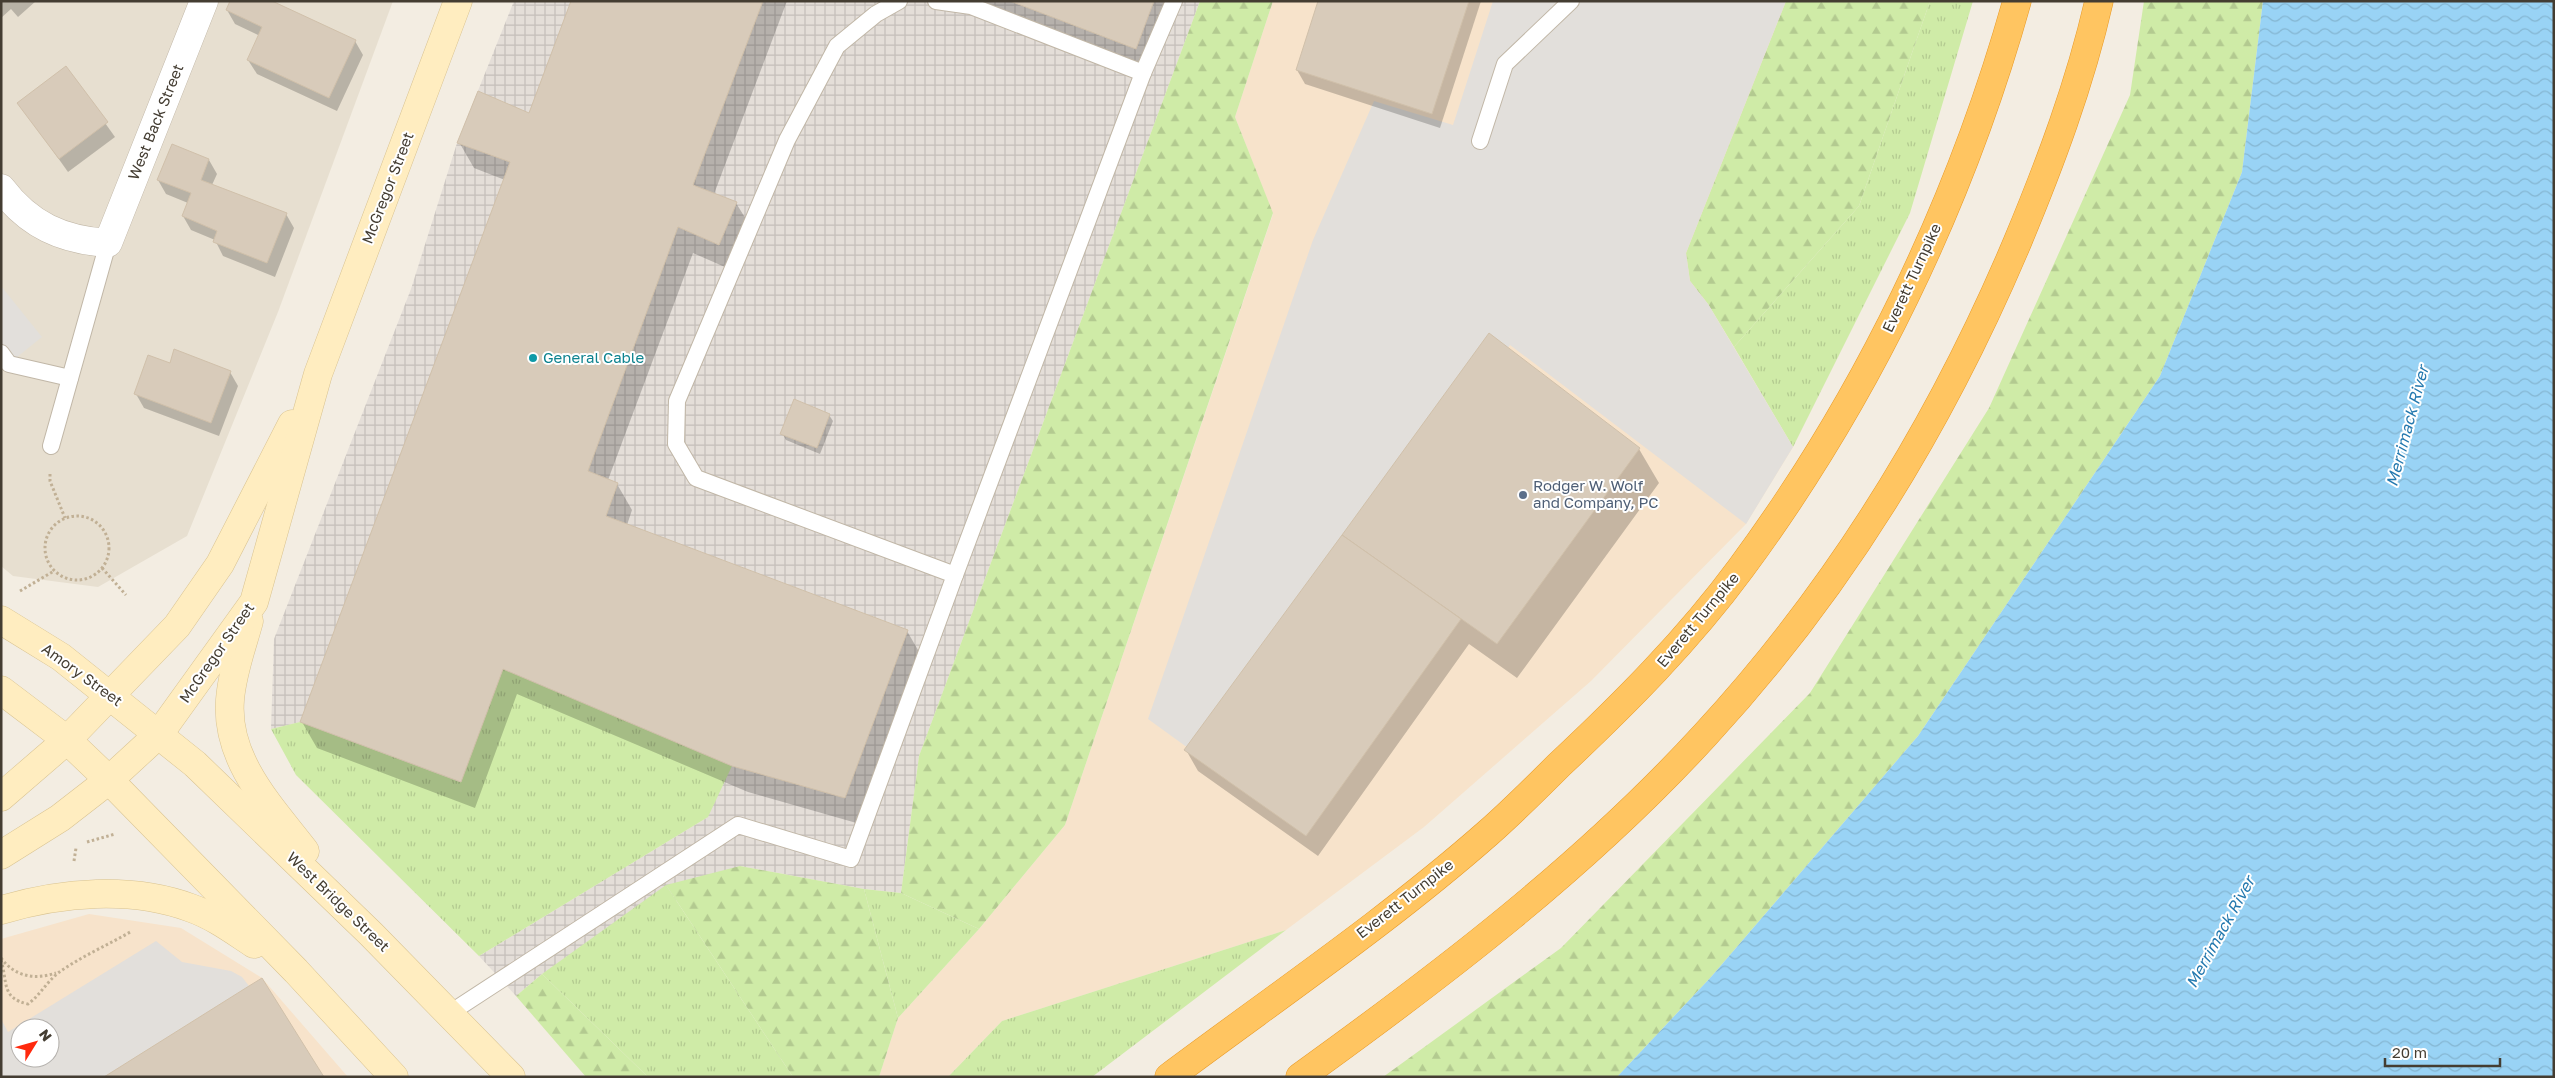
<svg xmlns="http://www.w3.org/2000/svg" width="2555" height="1078" font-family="'Golos Text',sans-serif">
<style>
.residential{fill:#e7dfd0}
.commercial{fill:#f7e3cb;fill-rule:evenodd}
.industrial{fill:url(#industrial-grid)}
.grass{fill:url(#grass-tufts)}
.forest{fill:url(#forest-firs)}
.parking{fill:#e2dfdb;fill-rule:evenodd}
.water{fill:url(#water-waves)}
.shadow{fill:#0003}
.building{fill:#d8cbba;stroke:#d0c0aa}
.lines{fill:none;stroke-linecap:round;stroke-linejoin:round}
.lane-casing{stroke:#c1b7a7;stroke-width:18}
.street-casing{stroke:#c1b7a7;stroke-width:29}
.secondary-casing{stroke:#d9c390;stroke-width:29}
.highway-casing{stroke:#e89a27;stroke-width:29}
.path{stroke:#c1b095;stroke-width:3;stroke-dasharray:2.5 2.5;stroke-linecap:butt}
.lane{stroke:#fff;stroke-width:16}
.street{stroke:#fff;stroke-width:28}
.secondary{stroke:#ffedc0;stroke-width:28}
.highway{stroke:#ffc561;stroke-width:28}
.culture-dot{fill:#0f9aa8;stroke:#fff;stroke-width:2}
.service-dot{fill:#5c6f8a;stroke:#fff;stroke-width:2}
.labels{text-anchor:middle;stroke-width:4;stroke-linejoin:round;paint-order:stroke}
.street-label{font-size:15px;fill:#443d32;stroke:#fff}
.culture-label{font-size:15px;fill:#0d838f;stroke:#fff;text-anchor:start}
.service-label{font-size:15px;fill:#4e5e75;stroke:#fff;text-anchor:start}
.water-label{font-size:16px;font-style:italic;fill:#2479af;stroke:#fff}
</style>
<defs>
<pattern id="industrial-grid" width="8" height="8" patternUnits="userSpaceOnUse" patternTransform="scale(1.25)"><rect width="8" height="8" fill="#e4ded8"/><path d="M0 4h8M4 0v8" fill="none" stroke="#c5bfba"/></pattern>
<pattern id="grass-tufts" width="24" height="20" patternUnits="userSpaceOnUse" patternTransform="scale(1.25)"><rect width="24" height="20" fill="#cfeba7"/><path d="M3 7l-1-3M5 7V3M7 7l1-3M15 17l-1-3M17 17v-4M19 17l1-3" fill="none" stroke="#b3ca90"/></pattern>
<pattern id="forest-firs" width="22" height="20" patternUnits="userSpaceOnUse" patternTransform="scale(1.25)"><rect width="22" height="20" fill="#cfeba7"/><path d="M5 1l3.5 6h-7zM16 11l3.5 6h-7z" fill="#b3ca90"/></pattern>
<pattern id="water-waves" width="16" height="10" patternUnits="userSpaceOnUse" patternTransform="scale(1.25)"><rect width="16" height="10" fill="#99d3f5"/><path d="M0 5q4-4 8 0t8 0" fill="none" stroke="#85b6d2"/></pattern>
</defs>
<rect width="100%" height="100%" fill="#f3ede2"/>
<polygon class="residential" points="1,1 393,1 278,312 187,536 98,587 13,576 1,566"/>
<g class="commercial">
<polygon points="1273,1 1786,1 1775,32 1708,304 1793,447 1746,524 1591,681 1424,827 1286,930 1002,1021 948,1077 879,1077 898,1018 979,929 1065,825 1273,214 1235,117"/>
<path d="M89 914 181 928 262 978 348 1077H1V939ZM20 1028H50V1058H20Z"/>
</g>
<polygon class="industrial" points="514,1 1200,1 919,756 901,893 864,889 740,866 542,974 516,996 479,956 708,817 461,782 301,722 271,729 274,639 411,289 457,143"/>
<g class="grass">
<polygon points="1930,1 1973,1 1910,213 1793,447 1734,347 1859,206"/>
<polygon points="503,669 732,766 708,817 479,956 296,775 271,729 300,722 460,782"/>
<polygon points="666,885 793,1077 648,1077 542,974"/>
<polygon points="864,889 901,893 979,929 898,1018"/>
<polygon points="1286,930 1092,1077 948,1077 1002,1021"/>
</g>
<g class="forest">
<polygon points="1200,1 1273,1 1235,117 1273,213 1065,825 979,929 901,893 919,756"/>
<polygon points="1786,1 1930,1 1859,206 1734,347 1708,304 1690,281 1686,253"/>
<polygon points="2144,1 2263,1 2242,172 2160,376 1918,736 1711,977 1617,1077 1383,1077 1561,948 1810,693 1989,408 2130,95"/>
<polygon points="740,866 864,889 898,1018 879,1077 793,1077 666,885"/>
<polygon points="542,974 648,1077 586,1077 516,996"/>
</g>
<g class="parking">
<polygon points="1493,1 1786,1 1686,253 1690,281 1708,304 1793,447 1746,524 1510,345 1206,761 1148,719 1313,240 1374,101 1453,125"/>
<polygon points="1,286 42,337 1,370"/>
<path d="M156 941 182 962 231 971 242 977 249 986 104 1077H1V1019L8 1032ZM20 1028H50V1058H20Z"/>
</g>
<polygon class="water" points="2263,1 2554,1 2554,1077 1617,1077 1711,977 1918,736 2160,376 2242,172"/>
<g class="shadow">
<polygon points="1,1 36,1 18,17 11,9 1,18"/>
<polygon points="572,1 787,1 714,194 736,203 752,229 734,271 693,253 608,480 617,484 632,510 627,525 907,631 922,657 860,824 748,792 517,694 475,808 317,748 302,722 505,180 474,168 459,142 530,115"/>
<polygon points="958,1 1178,1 1151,74"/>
<polygon points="1319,1 1481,1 1440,128 1305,84 1297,70"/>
<polygon points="227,10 355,41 363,55 337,111 257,74 248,60 260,36 235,24"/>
<polygon points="66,68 115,137 68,172 19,103"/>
<polygon points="172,146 209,160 217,174 212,185 286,214 294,228 275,277 223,256 215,240 191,230 183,216 188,203 166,194 158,180"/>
<polygon points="1489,335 1639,449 1659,483 1517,678 1469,644 1318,856 1198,771 1186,750"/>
<polygon points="170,365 230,372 238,386 219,436 144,408 136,394"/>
<polygon points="829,415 833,421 820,454 786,440 782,433"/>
</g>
<g class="building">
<polygon points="230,1 272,1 356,40 329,98 247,60 262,27 226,10"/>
<polygon points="571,1 763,1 693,185 737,202 719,245 678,227 588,471 618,483 606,516 908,630 845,798 732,766 503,669 461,782 300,722 510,162 457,143 478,91 529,113"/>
<polygon points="1010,1 1154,1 1136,49"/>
<polygon points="1318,1 1469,1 1432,114 1296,70"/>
<polygon points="66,66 108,122 59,159 17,103"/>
<polygon points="172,144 209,159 201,180 287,213 267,263 213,242 217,231 182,216 191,193 157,180"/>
<polygon points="1489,333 1640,448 1497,644 1342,535"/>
<polygon points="174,349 231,371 211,423 134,394 148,355 170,363"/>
<polygon points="794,399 830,414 817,448 780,434"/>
<polygon points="1342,535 1461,619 1306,836 1184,750"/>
<polygon points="262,978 324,1077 104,1077 249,986"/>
</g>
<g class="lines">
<defs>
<g id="lane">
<polyline points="899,1 876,14 837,46 787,140 677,401 676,444 696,478 955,575"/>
<polyline points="936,1 971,6 1143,73"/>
<polyline points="1480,141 1505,64 1571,1"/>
<polyline points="1,353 9,364 70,378"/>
<polyline points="51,446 108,243"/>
<polyline points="450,1013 738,825 851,859 955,575 1143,73 1174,1"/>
</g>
<path id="street" d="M1 188C29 225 62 240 108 243L204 1"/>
<g id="secondary">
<polyline points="1,620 61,657 195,764 371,934 511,1077"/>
<path d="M249 621C242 647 232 673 230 700 225 760 271 807 305 851"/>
<polyline points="1,690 67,740 109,780 296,971 394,1077"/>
<polyline points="1,797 67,740 177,626 220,564 292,424"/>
<polyline points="1,855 60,818 109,780 159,734 254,602 318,374 458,1"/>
<path d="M1 910C62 892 131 886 191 908 214 916 234 931 254 944"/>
</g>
<g id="highway">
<path d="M1169 1077C1276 997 1388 921 1488 833 1513 811 1536 788 1559 765 1624 704 1688 640 1741 568 1866 399 1960 204 2017 1"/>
<path d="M1300 1077C1443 974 1586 865 1705 735 1838 591 1941 423 2017 243 2050 164 2080 84 2099 1"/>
</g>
</defs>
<use href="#lane" class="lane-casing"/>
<use href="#street" class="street-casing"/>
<use href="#secondary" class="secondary-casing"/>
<use href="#highway" class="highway-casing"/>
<g class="path">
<polyline points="50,474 50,481 65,518"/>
<circle cx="77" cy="548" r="32"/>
<polyline points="102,568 126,595"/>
<polyline points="20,591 54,571"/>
<polyline points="87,842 115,834"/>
<polyline points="74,861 76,848"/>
<path d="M1 958C15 977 35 980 56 973"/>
<path d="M1 960C8 983 1 998 28 1004 40 995 46 983 58 973 80 957 108 945 132 931"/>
</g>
<use href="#lane" class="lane"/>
<use href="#street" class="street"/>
<use href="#secondary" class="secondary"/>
<use href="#highway" class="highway"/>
</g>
<circle class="culture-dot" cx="533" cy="358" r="5"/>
<circle class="service-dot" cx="1523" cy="495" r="5"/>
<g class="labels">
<g class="street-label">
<text transform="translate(156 122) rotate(-68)" y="5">West Back Street</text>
<text transform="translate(388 188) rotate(-69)" y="5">McGregor Street</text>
<text transform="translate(1912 278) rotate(-65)" y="5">Everett Turnpike</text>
<text transform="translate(1698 620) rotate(-50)" y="5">Everett Turnpike</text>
<text transform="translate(217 653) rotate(-55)" y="5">McGregor Street</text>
<text transform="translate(82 675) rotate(36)" y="5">Amory Street</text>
<text transform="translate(1405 899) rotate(-38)" y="5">Everett Turnpike</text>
<text transform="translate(338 902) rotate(44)" y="5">West Bridge Street</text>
</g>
<g class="culture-label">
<text x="543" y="363">General Cable</text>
</g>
<g class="service-label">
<text x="1533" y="491">Rodger W. Wolf<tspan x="1533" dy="17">and Company, PC</tspan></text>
</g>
<g class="water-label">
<text transform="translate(2407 426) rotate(-75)" y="6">Merrimack River</text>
<text transform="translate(2220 932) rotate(-61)" y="6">Merrimack River</text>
</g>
</g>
<rect width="2555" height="1078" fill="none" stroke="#443d32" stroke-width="5"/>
<g transform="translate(35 1043) rotate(53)"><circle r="24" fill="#ffffff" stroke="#b4b1ad"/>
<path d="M0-4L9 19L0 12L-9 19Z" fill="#ff290d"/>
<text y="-8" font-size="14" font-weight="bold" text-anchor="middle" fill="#443d32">N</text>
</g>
<path d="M2385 1058v8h115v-8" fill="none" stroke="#443d32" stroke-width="2.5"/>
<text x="2392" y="1058" font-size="15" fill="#443d32" stroke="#ffffff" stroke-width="4" paint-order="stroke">20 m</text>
</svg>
